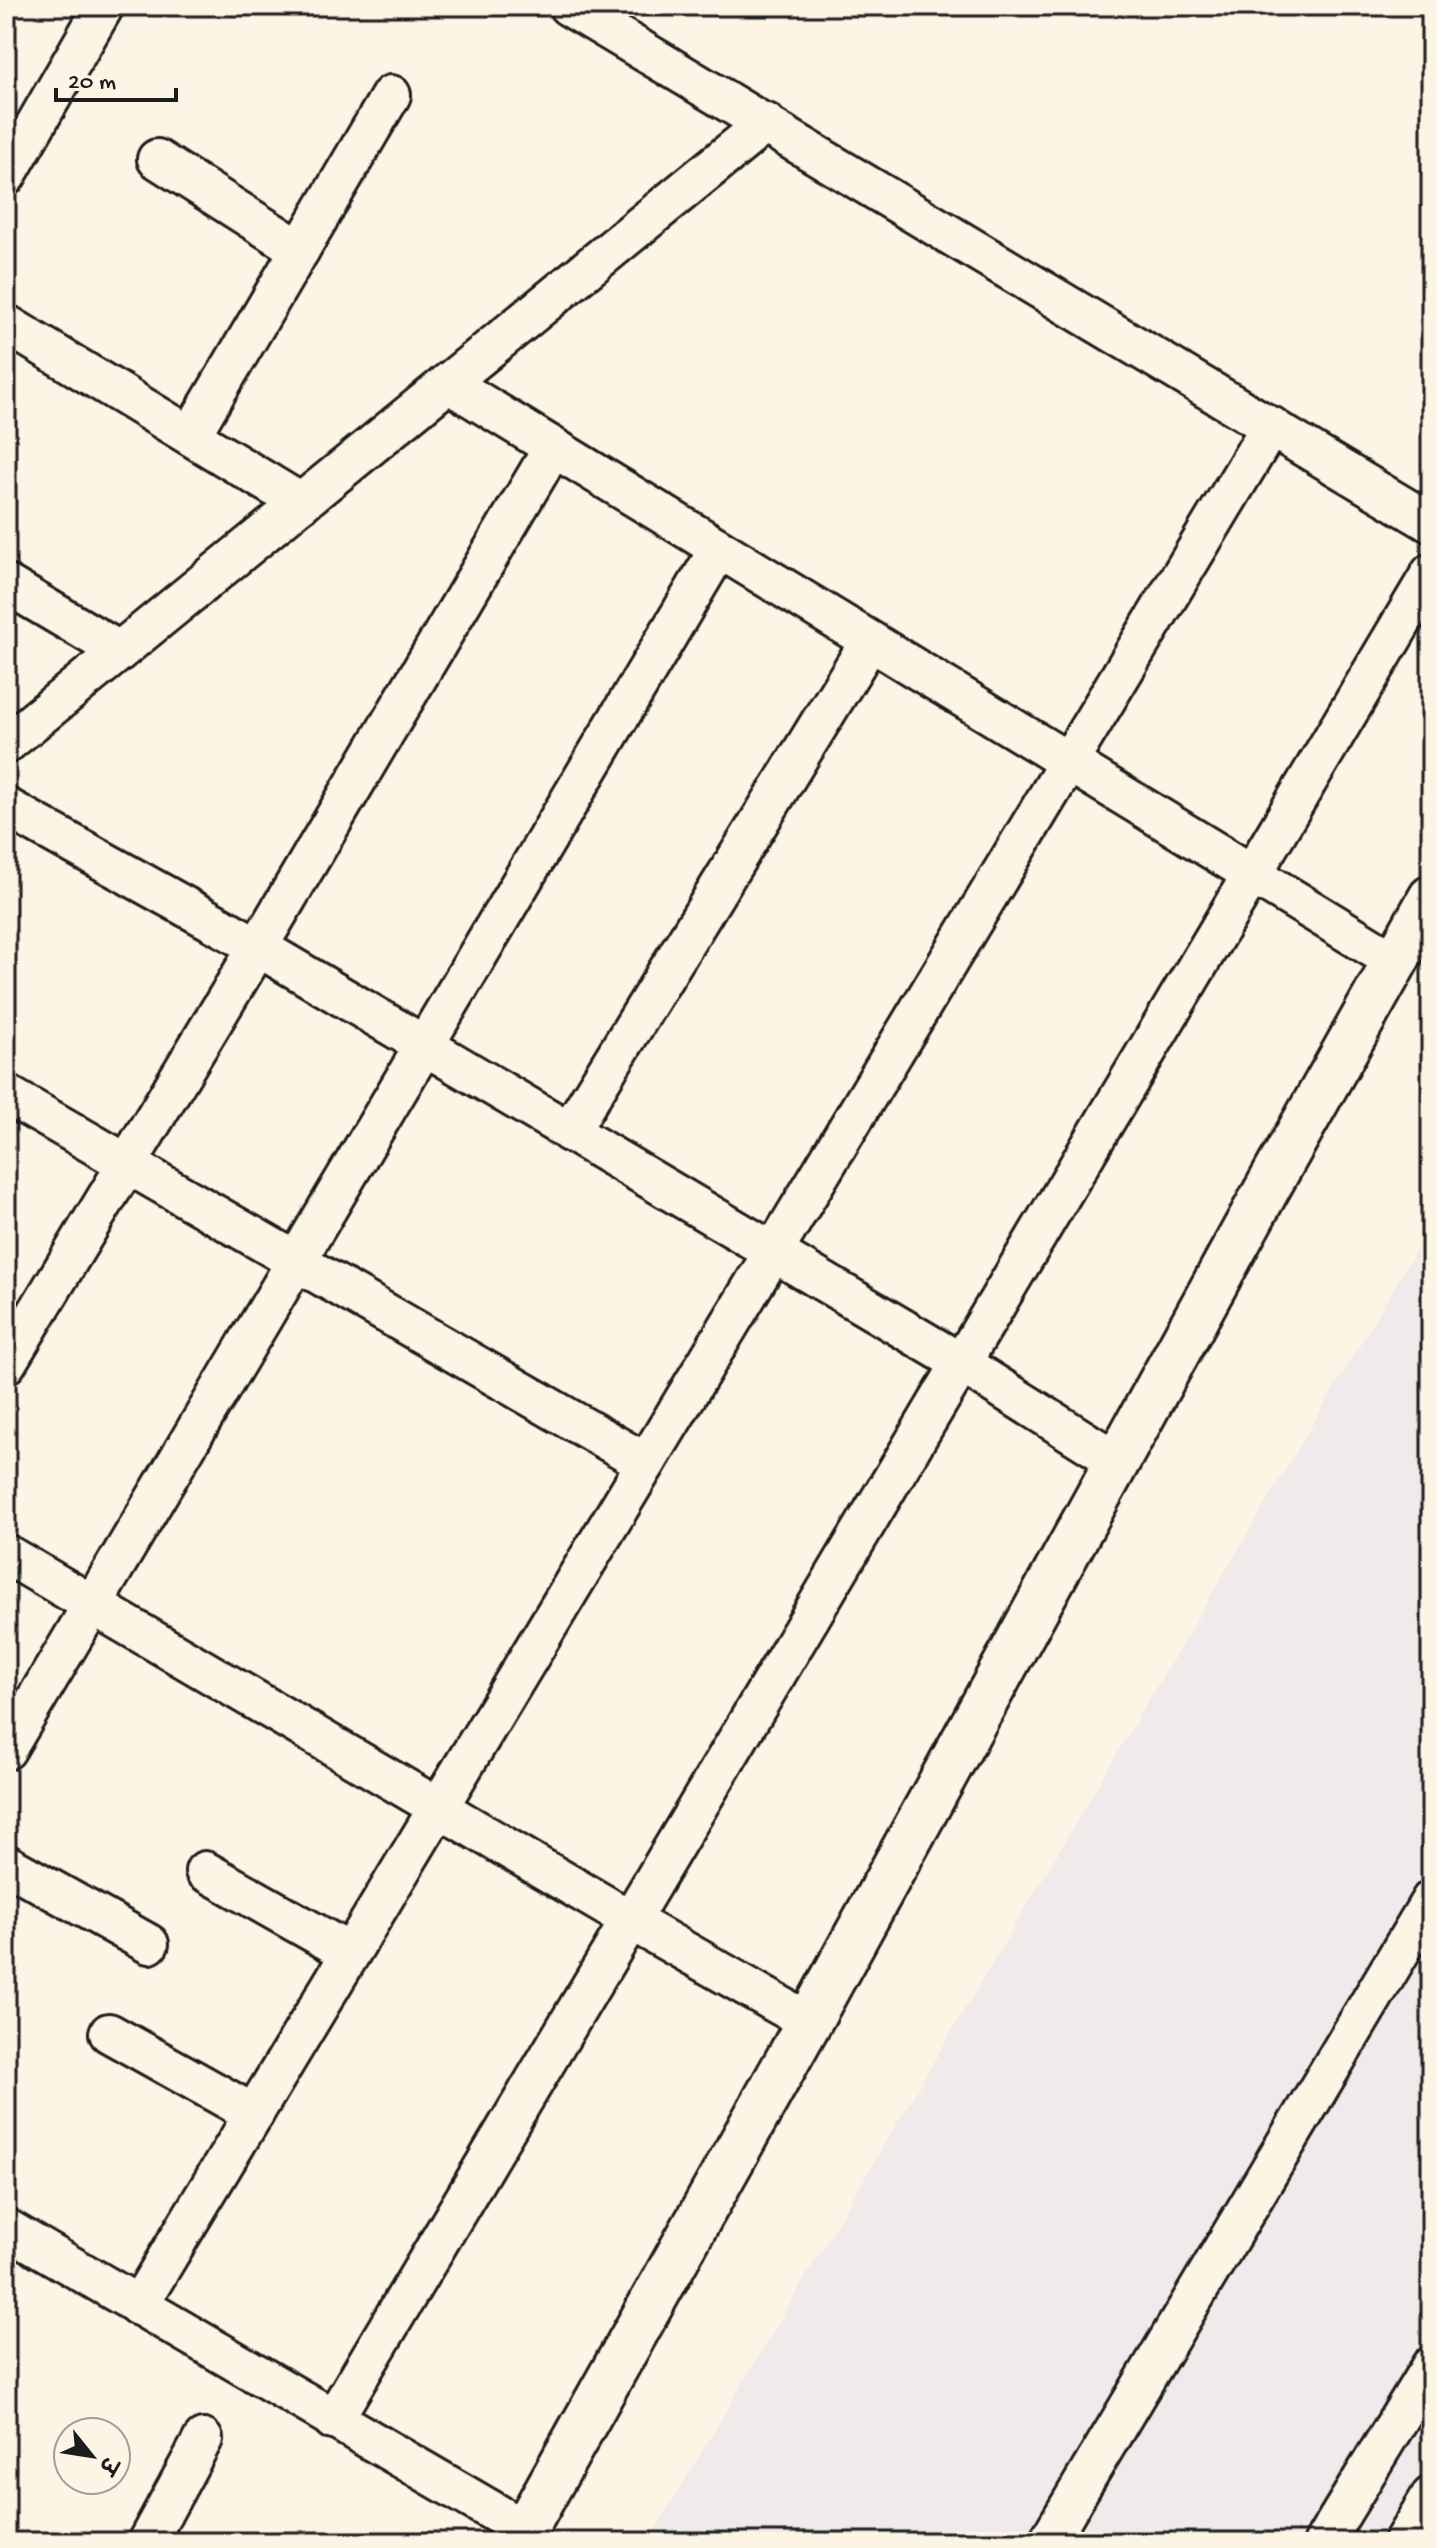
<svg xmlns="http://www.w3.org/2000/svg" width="1437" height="2548" font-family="'Gochi Hand','Playpen Sans Deva',sans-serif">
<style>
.built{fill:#f0eaeb}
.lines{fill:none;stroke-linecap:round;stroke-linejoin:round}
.minor-casing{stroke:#1c1c1c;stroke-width:44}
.tertiary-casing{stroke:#1c1c1c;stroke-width:50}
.minor{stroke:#fcf5e5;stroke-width:38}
.tertiary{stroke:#fcf5e5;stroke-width:44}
</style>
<rect width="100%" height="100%" fill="#fcf5e5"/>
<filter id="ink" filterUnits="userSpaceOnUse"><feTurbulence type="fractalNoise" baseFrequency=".0125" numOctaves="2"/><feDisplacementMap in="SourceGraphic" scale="16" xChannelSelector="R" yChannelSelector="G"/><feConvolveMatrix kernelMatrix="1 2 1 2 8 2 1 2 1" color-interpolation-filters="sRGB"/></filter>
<g filter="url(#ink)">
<polygon class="built" points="1431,1225 1431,2542 648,2542"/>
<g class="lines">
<defs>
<g id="minor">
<polyline points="568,6 1431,523"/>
<polyline points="157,159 300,250"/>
<polyline points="6,176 104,6"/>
<polyline points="6,324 301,503"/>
<polyline points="448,383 1396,962"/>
<polyline points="191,435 391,95"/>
<polyline points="6,584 119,651"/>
<polyline points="6,744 766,123"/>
<polyline points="6,807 258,947 961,1363 1118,1462"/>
<polyline points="6,1094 646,1463"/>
<polyline points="569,1132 870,641"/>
<polyline points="6,1364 258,947 553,448"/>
<polyline points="6,1554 630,1920 809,2022"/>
<polyline points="6,1750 719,549"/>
<polyline points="6,1864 149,1944"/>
<polyline points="205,1871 350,1953"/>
<polyline points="109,2033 254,2114"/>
<polyline points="6,2228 525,2530"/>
<polyline points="138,2306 1271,426"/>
<polyline points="333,2420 1431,573"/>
<polyline points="147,2542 203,2439"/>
<polyline points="1048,2542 1431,1900"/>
<polyline points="1324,2542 1431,2366"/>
<polyline points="1403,2542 1431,2496"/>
</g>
<polyline id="tertiary" points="518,2542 809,2022 1266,1191 1431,898"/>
</defs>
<use href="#minor" class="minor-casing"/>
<use href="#tertiary" class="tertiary-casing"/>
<use href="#minor" class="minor"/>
<use href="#tertiary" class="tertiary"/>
</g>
</g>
<rect width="1437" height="2548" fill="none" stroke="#fcf5e5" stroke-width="32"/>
<rect x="16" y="16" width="1405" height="2516" fill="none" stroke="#1c1c1c" stroke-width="3" filter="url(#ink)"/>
<g transform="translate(92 2456) rotate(120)"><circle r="38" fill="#fcf5e5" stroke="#a29e95" stroke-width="2"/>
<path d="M0-6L14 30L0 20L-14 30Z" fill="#1c1c1c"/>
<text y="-12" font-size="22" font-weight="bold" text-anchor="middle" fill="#1c1c1c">उ</text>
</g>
<path d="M56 88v12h120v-12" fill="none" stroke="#1c1c1c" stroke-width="4"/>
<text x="68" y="88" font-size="24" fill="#1c1c1c" stroke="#fcf5e5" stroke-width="6" paint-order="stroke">20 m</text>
</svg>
